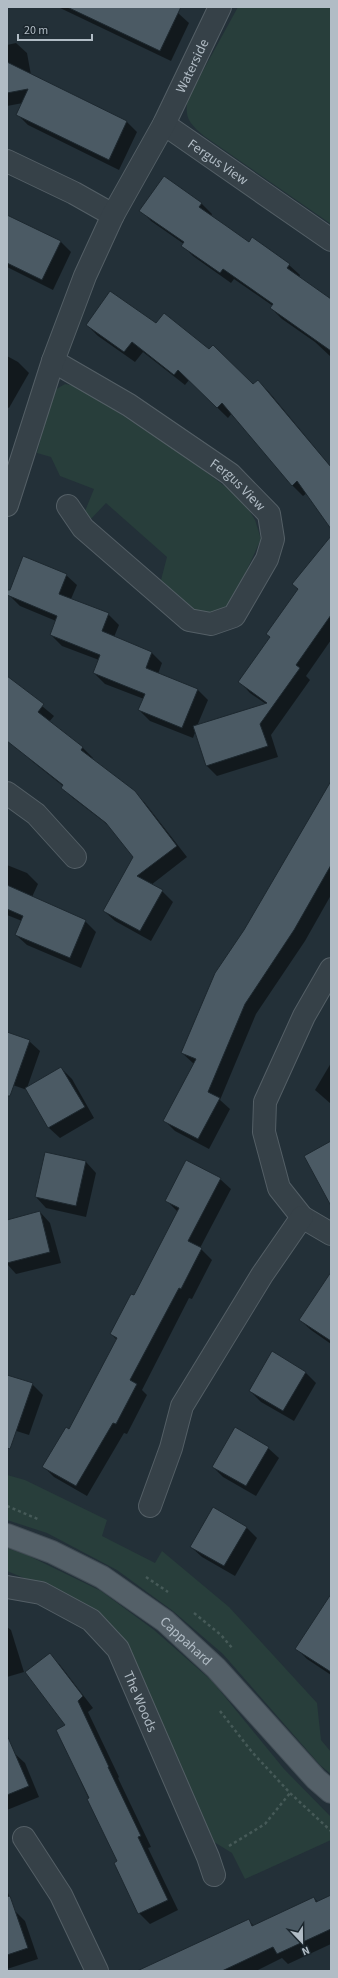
<svg xmlns="http://www.w3.org/2000/svg" width="338" height="1978" font-family="'Source Sans 3',sans-serif">
<style>
.green{fill:#283e3b}
.shadow{fill:#0007}
.building{fill:#4b5a64;stroke:#1d282f}
.lines{fill:none;stroke-linecap:round;stroke-linejoin:round}
.minor-casing{stroke:#545f66;stroke-width:24}
.major-casing{stroke:#424d55;stroke-width:24}
.path{stroke:#465a58;stroke-width:2.5;stroke-dasharray:3 3;stroke-linecap:butt}
.minor{stroke:#364148;stroke-width:22}
.major{stroke:#546068;stroke-width:22}
.labels{text-anchor:middle;stroke-width:4;stroke-linejoin:round;paint-order:stroke}
.street-label{font-size:14px;fill:#b1bcc5;stroke:#1b262d}
</style>
<rect width="100%" height="100%" fill="#233038"/>
<g class="green">
<path d="M238 7H331V224L204 136C189 123 184 118 188 98Z"/>
<polygon points="65,384 80,387 190,460 243,500 255,520 261,539 245,574 228,605 215,614 193,611 161,580 167,557 106,503 89,521 83,516 94,489 60,476 51,457 37,453 53,391"/>
<polygon points="7,1475 25,1480 107,1520 102,1536 155,1563 162,1551 229,1607 317,1703 321,1740 331,1752 331,1774 320,1765 223,1654 173,1611 117,1570 47,1533 7,1520"/>
<polygon points="7,1548 27,1555 101,1591 154,1630 212,1681 284,1769 331,1817 331,1840 245,1879 232,1853 214,1842 118,1631 65,1595 7,1571"/>
</g>
<g class="shadow">
<polygon points="58,7 167,7 178,13 189,23 171,61"/>
<polygon points="16,43 27,53 31,75 127,122 137,132 119,170 28,125 17,114 23,103 7,106 7,45"/>
<polygon points="201,203 212,214 211,216 249,243 252,239 289,265 300,275 299,278 331,300 331,357 315,342 282,319 271,308 273,306 234,279 231,283 193,256 183,246 184,244 151,221 141,210"/>
<polygon points="7,216 61,242 71,252 53,290 7,267"/>
<polygon points="156,324 253,386 258,381 269,392 331,467 331,527 307,493 303,496 292,485 232,413 228,418 189,380 185,385 143,352 135,362 98,336 87,325"/>
<polygon points="7,356 18,362 29,373 9,408 7,407"/>
<polygon points="331,542 331,640 306,676 310,680 271,735 278,757 217,776 207,766 196,730 193,738 150,721 139,710 144,699 105,684 94,673 99,660 62,646 51,635 56,621 20,606 9,595 66,575 77,585 71,599 108,614 119,625 114,637 151,652 162,663 158,674 197,689 208,700 197,726 266,704 250,693 240,682 271,638 267,634"/>
<polygon points="7,677 54,716 49,722 83,748 93,758 92,760 134,792 145,803 187,857 151,885 162,891 173,902 151,941 115,921 104,911 134,857 112,828 73,798 62,788 63,786 33,762 22,752 7,730"/>
<polygon points="331,785 331,895 305,941 256,1014 220,1100 230,1109 209,1149 175,1131 164,1120 194,1064 182,1053 245,930"/>
<polygon points="7,865 27,873 38,884 32,897 85,921 96,932 81,968 27,945 16,935 22,921 7,915"/>
<polygon points="7,1033 29,1041 40,1051 27,1088 61,1068 72,1079 94,1118 60,1138 49,1128 27,1090 7,1083"/>
<polygon points="331,1063 331,1104 315,1090"/>
<polygon points="86,1162 96,1173 86,1217 46,1208 36,1197"/>
<polygon points="220,1179 231,1189 200,1248 212,1260 192,1299 189,1298 142,1390 147,1395 127,1434 124,1433 87,1496 54,1477 44,1467 70,1430 117,1340 111,1334 134,1296 178,1212 166,1200"/>
<polygon points="40,1212 50,1223 61,1263 16,1274 7,1264 7,1221"/>
<polygon points="331,1287 331,1344 311,1330 300,1320"/>
<polygon points="305,1372 316,1383 294,1421 261,1402 250,1391"/>
<polygon points="7,1376 32,1384 43,1395 29,1435 7,1428"/>
<polygon points="268,1448 279,1458 256,1496 223,1477 213,1467"/>
<polygon points="246,1527 257,1538 235,1576 202,1557 191,1547"/>
<polygon points="331,1598 331,1675 307,1659 297,1649"/>
<polygon points="7,1627 11,1630 24,1672 7,1677"/>
<polygon points="50,1655 60,1665 93,1708 88,1712 119,1777 118,1778 151,1847 148,1848 178,1910 150,1924 139,1913 118,1862 57,1730 67,1726"/>
<polygon points="14,1753 25,1763 39,1797 7,1810 7,1755"/>
<polygon points="7,1890 14,1910 25,1921 38,1959 7,1969"/>
<polygon points="331,1896 331,1944 288,1964 282,1958 256,1971 140,1971 248,1920 254,1926 314,1898 318,1902"/>
</g>
<g class="building">
<polygon points="67,7 181,7 160,51"/>
<polygon points="7,62 127,121 109,160 16,115 28,89 7,93"/>
<polygon points="164,176 202,203 199,207 225,225 249,242 252,237 290,264 287,268 331,299 331,351 270,308 273,304 223,269 220,273 181,246 184,242 139,211"/>
<polygon points="7,215 61,241 42,280 7,263"/>
<polygon points="110,291 156,323 164,313 209,349 213,345 253,384 258,380 331,467 331,529 297,481 292,486 222,403 217,408 178,370 174,375 132,342 124,352 86,325"/>
<polygon points="331,536 331,615 296,665 300,668 260,724 268,746 206,766 193,726 267,703 238,682 270,637 266,634 298,589 292,584"/>
<polygon points="23,556 67,574 59,594 109,613 102,631 152,652 146,668 198,689 182,728 138,710 145,694 93,673 100,655 50,635 57,616 7,595 7,590 10,590"/>
<polygon points="7,676 44,704 38,712 83,747 81,750 135,791 177,846 137,876 163,890 140,931 103,911 133,857 106,823 61,788 63,785 7,741"/>
<polygon points="331,781 331,865 294,930 245,1004 208,1092 220,1098 198,1139 163,1121 196,1059 181,1053 215,973 244,930"/>
<polygon points="7,885 86,920 70,958 15,935 23,916 7,909"/>
<polygon points="7,1032 30,1040 10,1096 7,1096"/>
<polygon points="61,1067 85,1107 48,1128 25,1088"/>
<polygon points="331,1141 331,1206 304,1156"/>
<polygon points="45,1152 86,1161 76,1206 35,1197"/>
<polygon points="186,1160 221,1178 188,1241 202,1248 181,1289 179,1288 130,1380 137,1384 116,1424 113,1423 76,1486 42,1467 66,1427 69,1429 117,1338 110,1334 131,1294 134,1295 179,1208 165,1201"/>
<polygon points="40,1211 50,1252 7,1263 7,1220"/>
<polygon points="331,1272 331,1341 299,1320"/>
<polygon points="272,1351 306,1372 283,1411 249,1391"/>
<polygon points="7,1375 33,1383 10,1449 7,1448"/>
<polygon points="235,1427 269,1447 246,1486 212,1467"/>
<polygon points="213,1507 247,1527 224,1566 190,1547"/>
<polygon points="331,1594 331,1672 295,1649"/>
<polygon points="50,1653 83,1696 78,1701 109,1767 108,1767 141,1836 138,1837 168,1900 138,1914 114,1863 117,1861 87,1799 89,1798 56,1730 65,1725 25,1672"/>
<polygon points="7,1735 29,1786 7,1795"/>
<polygon points="331,1895 331,1929 277,1954 273,1947 222,1971 137,1971 249,1919 252,1926 314,1897 316,1902"/>
<polygon points="10,1896 28,1948 7,1955 7,1897"/>
</g>
<g class="lines">
<defs>
<g id="minor">
<path id="s1" d="M164 124 331 240"/>
<polyline points="7,161 74,193 113,215"/>
<path id="s2" d="M53 361 129 405 230 474 269 514 273 539 267 559 234 616 211 624 189 620 83 528 68 506"/>
<path id="s3" d="M7 505 53 361 85 276 113 215 164 124 220 7"/>
<polyline points="7,793 36,814 75,857"/>
<polyline points="331,969 304,1016 265,1102 264,1132 279,1188 302,1217 331,1234"/>
<polyline points="150,1506 171,1448 182,1406 262,1275 302,1217"/>
<path id="s4" d="M7 1587 41 1593 91 1620 118 1649 208 1857 214 1875"/>
<polyline points="24,1838 61,1895 97,1971"/>
</g>
<g id="major">
<path id="s5" d="M7 1535 52 1552 102 1577 165 1621 216 1668 316 1779 331 1792"/>
</g>
</defs>
<use href="#minor" class="minor-casing"/>
<use href="#major" class="major-casing"/>
<g class="path">
<polyline points="7,1506 40,1520"/>
<polyline points="146,1577 168,1592"/>
<polyline points="194,1613 221,1635 233,1649"/>
<polyline points="220,1711 252,1752 290,1793 331,1831"/>
<polyline points="229,1846 265,1824 290,1793"/>
</g>
<use href="#minor" class="minor"/>
<use href="#major" class="major"/>
</g>
<g class="labels">
<g class="street-label">
<text dy="5" stroke="none"><textPath href="#s3" startOffset="478">Waterside</textPath></text>
<text dy="5" stroke="none"><textPath href="#s1" startOffset="66">Fergus View</textPath></text>
<text dy="5" stroke="none"><textPath href="#s2" startOffset="223">Fergus View</textPath></text>
<text dy="5" stroke="none"><textPath href="#s5" startOffset="210">Cappahard</textPath></text>
<text dy="5" stroke="none"><textPath href="#s4" startOffset="188">The Woods</textPath></text>
</g>
</g>
<rect width="338" height="1978" fill="none" stroke="#b1bcc5" stroke-width="16"/>
<g transform="translate(302 1942) rotate(158)" stroke="#1b262d" stroke-width="3" paint-order="stroke">
<path d="M0-3L7 15L0 10L-7 15Z" fill="#b1bcc5"/>
<text y="-6" font-size="11" font-weight="bold" text-anchor="middle" fill="#b1bcc5">N</text>
</g>
<path d="M18 34v6h74v-6" fill="none" stroke="#b1bcc5" stroke-width="2"/>
<text x="24" y="34" font-size="12" fill="#b1bcc5" stroke="#1b262d" stroke-width="3" paint-order="stroke">20 m</text>
</svg>
